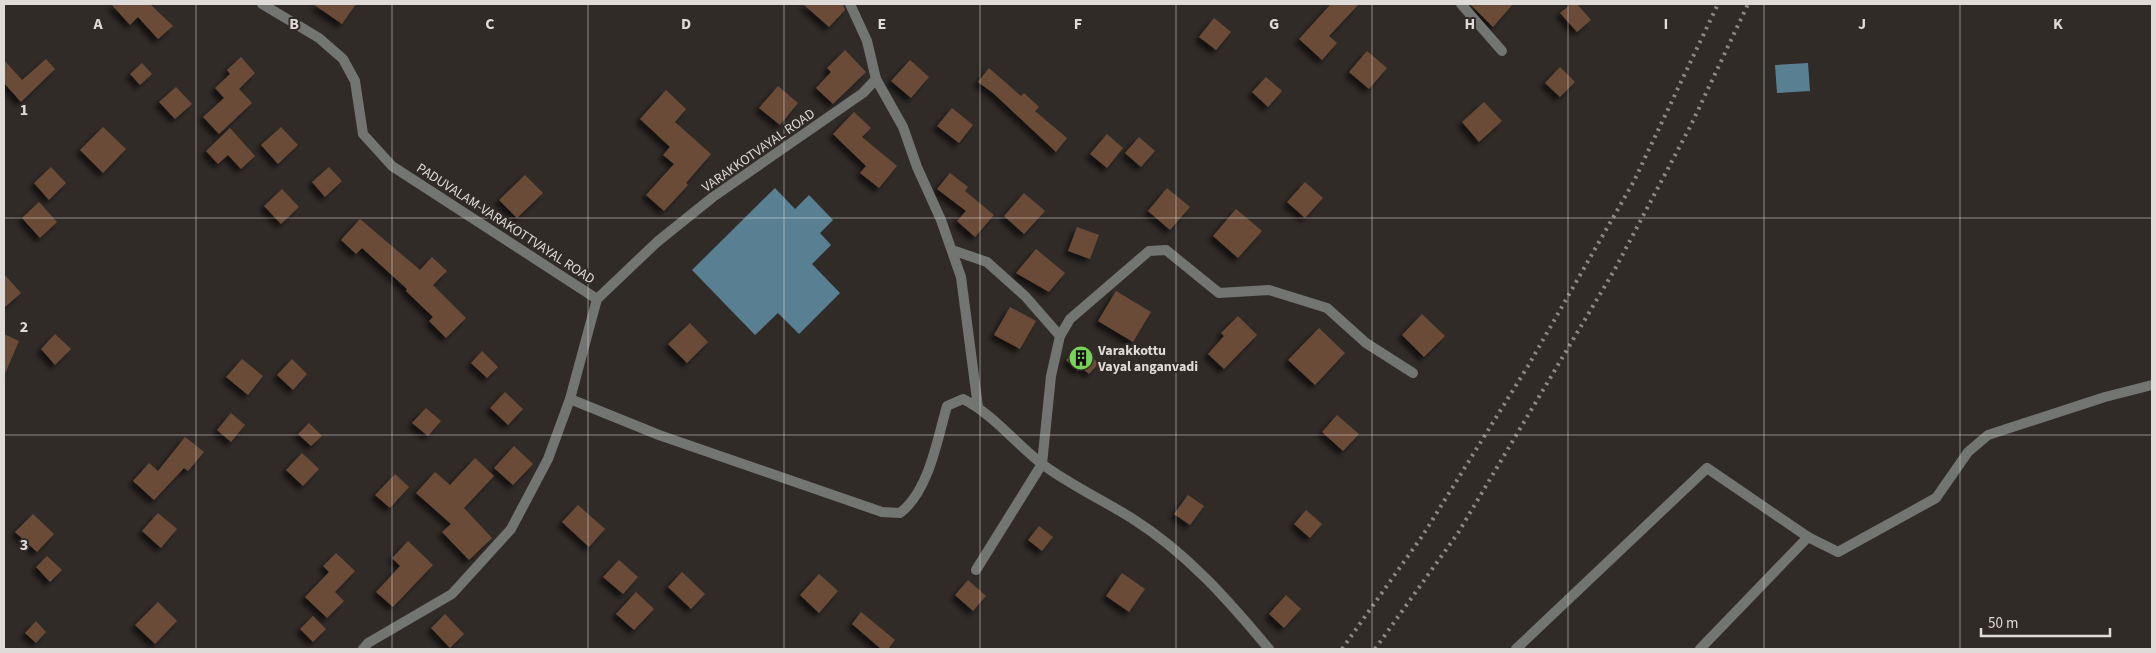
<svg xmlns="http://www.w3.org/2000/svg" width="2156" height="653" font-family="'Source Sans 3',sans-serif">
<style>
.water{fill:#598092}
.building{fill:#694c37;filter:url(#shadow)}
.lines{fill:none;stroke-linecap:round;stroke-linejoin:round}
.street{stroke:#737572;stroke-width:10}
.rail{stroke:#8d8885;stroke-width:4;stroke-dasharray:2.5 5;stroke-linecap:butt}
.grid{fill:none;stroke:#dfdbd9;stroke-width:1;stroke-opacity:0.55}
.labels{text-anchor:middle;stroke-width:4;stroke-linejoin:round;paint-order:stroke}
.street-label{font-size:14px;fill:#dfdbd9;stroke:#312b28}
.poi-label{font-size:14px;font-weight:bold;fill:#dfdbd9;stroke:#312b28;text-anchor:start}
.grid-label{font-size:16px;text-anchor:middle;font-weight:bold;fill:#dfdbd9;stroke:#312b28;stroke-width:4;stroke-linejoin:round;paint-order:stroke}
</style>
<defs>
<filter id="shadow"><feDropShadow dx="-4.5" dy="4.5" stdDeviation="2.5" flood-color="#0009"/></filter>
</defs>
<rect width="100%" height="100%" fill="#312b28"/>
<g class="water">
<polygon points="1808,63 1810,91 1777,93 1775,65"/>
<polygon points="775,188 795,209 809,195 833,220 820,233 831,245 812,264 840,293 799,334 778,313 755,335 692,270"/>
</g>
<g class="building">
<polygon points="111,4 152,4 151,5 173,26 158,39 138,17 130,25"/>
<polygon points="313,4 356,4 342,24"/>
<polygon points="803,4 843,4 845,10 829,27"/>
<polygon points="1331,4 1359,4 1329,36 1337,43 1322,60 1299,39"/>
<polygon points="1470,4 1513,4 1493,27"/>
<polygon points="1571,4 1577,4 1591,20 1577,32 1560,13"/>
<polygon points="1214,18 1231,32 1216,50 1199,37"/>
<polygon points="845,50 866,72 833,104 816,88 831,72 827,68"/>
<polygon points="1367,51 1387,68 1369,89 1349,72"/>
<polygon points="241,57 255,73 239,89 252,103 219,134 203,117 224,98 215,88 230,74 227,70"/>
<polygon points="46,59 55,69 21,102 4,83 4,60 22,80"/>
<polygon points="910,60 929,77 911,98 891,81"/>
<polygon points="142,63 152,74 140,85 130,74"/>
<polygon points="1560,67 1575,82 1560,97 1545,83"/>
<polygon points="989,68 1021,96 1024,93 1039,107 1035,111 1067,138 1056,152 993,93 978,82"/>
<polygon points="1266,77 1282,91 1268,107 1252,92"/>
<polygon points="778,86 798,103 780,125 759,108"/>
<polygon points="176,87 192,104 175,119 159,102"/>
<polygon points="666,90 686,109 675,122 711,154 686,183 688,185 664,211 646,195 674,164 663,155 670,147 640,119"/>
<polygon points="1484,102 1502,121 1479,142 1462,122"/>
<polygon points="952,108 973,125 959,143 937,126"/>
<polygon points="854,112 871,128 862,137 897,166 879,188 860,173 866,166 833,134"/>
<polygon points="103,127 126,149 103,173 80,150"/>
<polygon points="281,127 298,145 278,164 261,145"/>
<polygon points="230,128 255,156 241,169 228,155 218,164 206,151"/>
<polygon points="1107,134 1123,148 1107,168 1090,154"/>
<polygon points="1139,137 1155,151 1141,167 1125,153"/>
<polygon points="51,167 66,183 49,200 34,183"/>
<polygon points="329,167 342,181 325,197 312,182"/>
<polygon points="950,173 968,187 965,191 994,215 975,237 957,221 966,211 937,189"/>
<polygon points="525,175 543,193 517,218 499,200"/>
<polygon points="1305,182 1323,198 1305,218 1287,202"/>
<polygon points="1167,188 1190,207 1170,230 1148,211"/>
<polygon points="282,189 299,207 281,224 264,206"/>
<polygon points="1024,193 1045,211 1024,234 1004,216"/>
<polygon points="39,202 57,222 40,238 22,218"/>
<polygon points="1236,209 1262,231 1238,258 1213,236"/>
<polygon points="360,219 420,270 432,257 447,271 433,285 466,318 446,338 429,321 433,317 406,291 407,289 362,248 356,254 341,240"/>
<polygon points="1077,227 1099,235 1090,259 1068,251"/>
<polygon points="1036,249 1065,273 1049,292 1016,273"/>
<polygon points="4,274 21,293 4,308"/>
<polygon points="1116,291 1151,312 1133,342 1098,321"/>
<polygon points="1010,307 1036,321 1020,349 994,335"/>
<polygon points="1422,314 1445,336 1424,357 1402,335"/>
<polygon points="1238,316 1257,335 1224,369 1208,354 1224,336 1221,333"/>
<polygon points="690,323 708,342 687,363 668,344"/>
<polygon points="1319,328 1345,353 1315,385 1288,360"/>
<polygon points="4,334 19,341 4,376"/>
<polygon points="55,334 71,349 55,365 41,349"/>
<polygon points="1080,346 1094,354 1091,357 1099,363 1089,374 1082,368 1078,371 1066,360"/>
<polygon points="482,351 498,367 487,378 471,363"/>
<polygon points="242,359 263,376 248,395 226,377"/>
<polygon points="292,359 307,374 293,390 277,375"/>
<polygon points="505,392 523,409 508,425 490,408"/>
<polygon points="426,408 441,421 428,436 412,423"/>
<polygon points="231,413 245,425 231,442 217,430"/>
<polygon points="1337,415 1359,434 1343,451 1322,432"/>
<polygon points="309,423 322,436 311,446 298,434"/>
<polygon points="185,437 204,452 188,471 184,468 154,500 133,481 149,463 158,471"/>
<polygon points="514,446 533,464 513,485 494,468"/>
<polygon points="302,453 319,469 303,486 286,470"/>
<polygon points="475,458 494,476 464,508 492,538 469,560 442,532 451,524 416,493 435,472 450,485"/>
<polygon points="395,474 409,487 390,508 375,495"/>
<polygon points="1188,495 1204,506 1190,525 1174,514"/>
<polygon points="578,505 605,529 589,547 562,522"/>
<polygon points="1306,510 1322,524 1310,538 1294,524"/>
<polygon points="158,513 177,529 161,548 142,531"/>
<polygon points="33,514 54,534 37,552 15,532"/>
<polygon points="1039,526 1053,537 1042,551 1028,540"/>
<polygon points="408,541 433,565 393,607 376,592 400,566 392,558"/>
<polygon points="336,553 355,571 335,592 344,601 327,618 305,597 329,572 323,566"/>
<polygon points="47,556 62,570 50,582 36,567"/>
<polygon points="619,560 638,577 623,594 603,577"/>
<polygon points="682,572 705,594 691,609 668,587"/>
<polygon points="1122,573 1145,589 1129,612 1106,596"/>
<polygon points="819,574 838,591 819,613 800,595"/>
<polygon points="968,580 986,596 973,611 955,595"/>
<polygon points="636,592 654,609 634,630 616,614"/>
<polygon points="1286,595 1301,609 1284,628 1269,614"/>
<polygon points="158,602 177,621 155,644 135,625"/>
<polygon points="861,612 895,640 888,649 881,649 852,624"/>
<polygon points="445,614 464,634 450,648 431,628"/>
<polygon points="313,616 326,629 313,642 300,629"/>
<polygon points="36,621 46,632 36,643 25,633"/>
</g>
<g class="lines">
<g class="street">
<polyline points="262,4 319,38 343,59 355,81 363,134 392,166 597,299 570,399 548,459 511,529 452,594 368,643 363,649"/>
<polyline points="1461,4 1502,51"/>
<polyline points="876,79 903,127 917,167 941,220 961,277 978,407"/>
<polyline points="952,250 987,262 1025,296 1060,336 1051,376 1042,464 976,570"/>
<polyline points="597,299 657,242 713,197 863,93 876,79 867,41 850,4"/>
<polyline points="1060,336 1070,319 1149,251 1166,250 1219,293 1269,290 1327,308 1366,343 1413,373"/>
<path d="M570 399 659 435 882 512 900 513C929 491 937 440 947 406L963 399C993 414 1015 443 1042 464 1070 485 1103 500 1133 519 1187 553 1229 601 1269 649"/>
<polyline points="1516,649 1707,468 1808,537"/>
<polyline points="1700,649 1808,537 1838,552 1936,498 1968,452 1988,435 2105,397 2152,385"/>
</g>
<g class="rail">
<polyline points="1342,649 1423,535 1528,366 1634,181 1718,4"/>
<polyline points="1375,649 1458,533 1615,269 1691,125 1748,4"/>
</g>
</g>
<path class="grid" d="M196 4V649M392 4V649M588 4V649M784 4V649M980 4V649M1176 4V649M1372 4V649M1568 4V649M1764 4V649M1960 4V649M4 218H2152M4 435H2152"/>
<defs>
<symbol id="building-disc" viewBox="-11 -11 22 22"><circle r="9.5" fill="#78d158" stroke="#312b28"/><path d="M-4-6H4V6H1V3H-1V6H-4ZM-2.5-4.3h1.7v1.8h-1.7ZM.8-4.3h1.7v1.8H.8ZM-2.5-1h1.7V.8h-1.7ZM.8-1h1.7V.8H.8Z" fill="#111"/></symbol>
</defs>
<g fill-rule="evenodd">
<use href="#building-disc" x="1067" y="344" width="28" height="28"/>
</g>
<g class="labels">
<g class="street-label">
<text transform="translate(758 150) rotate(-35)" y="5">VARAKKOTVAYAL ROAD</text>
<text transform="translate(506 223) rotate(33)" y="5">PADUVALAM-VARAKOTTVAYAL ROAD</text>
</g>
<g class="poi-label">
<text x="1098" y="355">Varakkottu<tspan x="1098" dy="16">Vayal anganvadi</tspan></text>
</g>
</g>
<g class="grid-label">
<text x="98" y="29">A</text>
<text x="294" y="29">B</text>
<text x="490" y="29">C</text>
<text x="686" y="29">D</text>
<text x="882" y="29">E</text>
<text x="1078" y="29">F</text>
<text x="1274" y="29">G</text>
<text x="1470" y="29">H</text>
<text x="1666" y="29">I</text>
<text x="1862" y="29">J</text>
<text x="2058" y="29">K</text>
<text x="24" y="115">1</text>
<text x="24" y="332">2</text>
<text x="24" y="550">3</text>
</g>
<rect width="2156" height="653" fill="none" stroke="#dfdbd9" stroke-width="10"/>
<path d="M1981 628v8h129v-8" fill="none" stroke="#dfdbd9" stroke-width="2.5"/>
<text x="1988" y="628" font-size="15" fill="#dfdbd9" stroke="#312b28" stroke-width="4" paint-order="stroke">50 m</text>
</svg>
